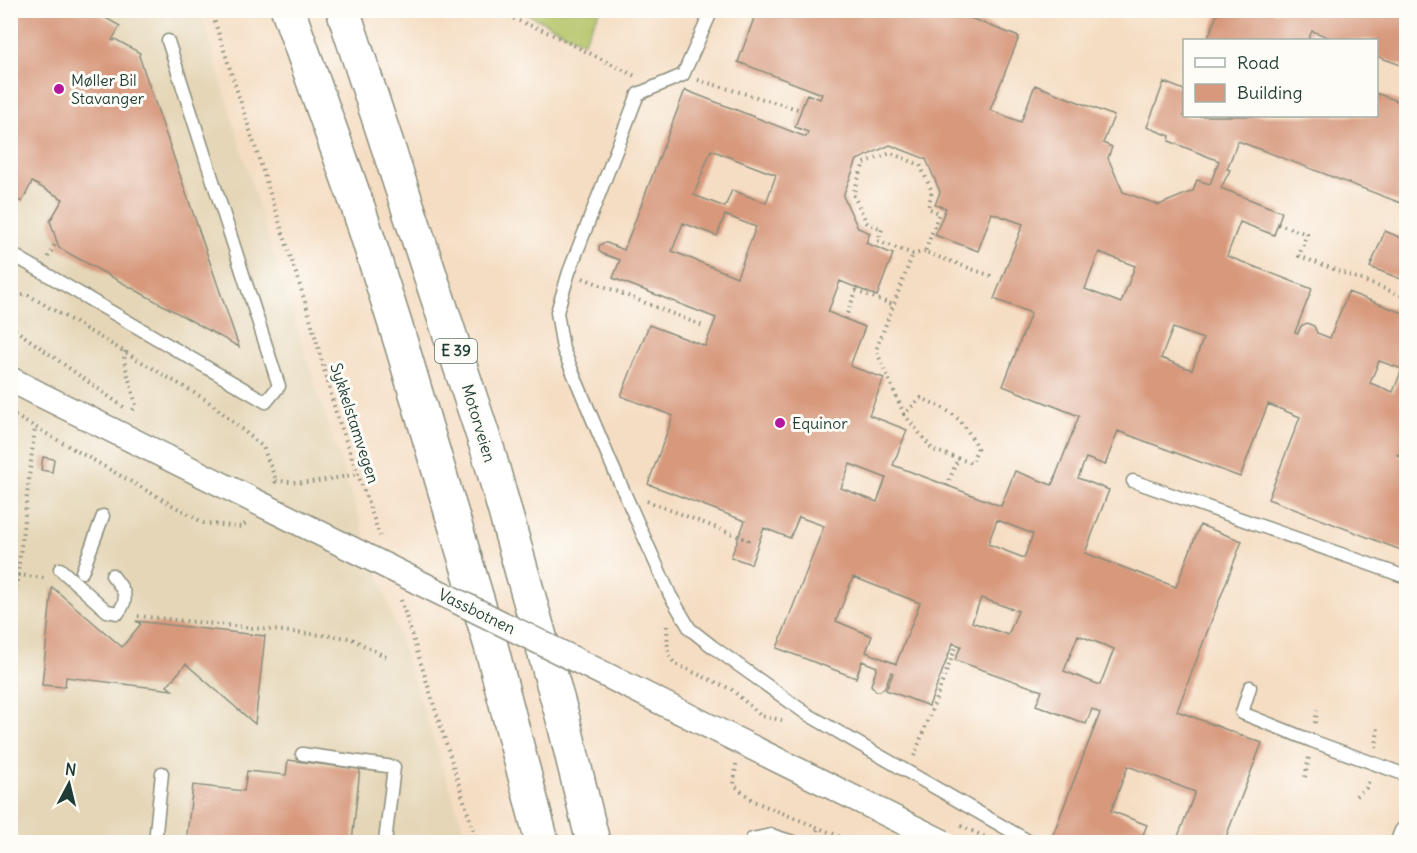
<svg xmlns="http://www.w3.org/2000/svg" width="1417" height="853" font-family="Delius,sans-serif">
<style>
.built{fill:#e5d6b7}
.green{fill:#b4c467;stroke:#6a804e;stroke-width:1.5}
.building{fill:#d7987b;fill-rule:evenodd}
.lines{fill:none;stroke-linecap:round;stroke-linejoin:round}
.lane-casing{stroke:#8a8d7c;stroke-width:15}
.street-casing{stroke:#8a8d7c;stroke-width:27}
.highway-casing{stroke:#8a8d7c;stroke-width:36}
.path{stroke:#8a8d7c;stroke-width:4;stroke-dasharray:1.5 4.5;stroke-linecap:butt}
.lane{stroke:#fff;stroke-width:12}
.street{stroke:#fff;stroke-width:24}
.highway{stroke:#fff;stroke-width:33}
.street-bridge-casing{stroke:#8a8d7c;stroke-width:27;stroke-linecap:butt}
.path-bridge{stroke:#8a8d7c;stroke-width:4;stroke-dasharray:1.5 4.5;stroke-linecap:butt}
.street-bridge{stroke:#fff;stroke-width:24}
.poi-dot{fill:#b5179e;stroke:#fdfcf7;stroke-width:2}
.labels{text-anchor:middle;stroke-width:6;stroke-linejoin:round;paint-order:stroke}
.shield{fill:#fdfcf7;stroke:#62766e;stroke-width:1.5}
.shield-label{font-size:15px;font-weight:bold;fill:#1f3d34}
.poi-label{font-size:16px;fill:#1f3d34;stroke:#fdfcf7;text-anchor:start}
.street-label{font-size:16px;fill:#1f3d34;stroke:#fdfcf7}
</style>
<rect width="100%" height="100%" fill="#fdfcf7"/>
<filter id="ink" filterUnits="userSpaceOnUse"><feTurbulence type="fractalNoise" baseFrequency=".0167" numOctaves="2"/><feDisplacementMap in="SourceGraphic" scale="12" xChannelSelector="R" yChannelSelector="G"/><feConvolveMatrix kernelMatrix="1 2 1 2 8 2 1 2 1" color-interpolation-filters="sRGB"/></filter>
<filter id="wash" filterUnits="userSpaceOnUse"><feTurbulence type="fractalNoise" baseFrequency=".008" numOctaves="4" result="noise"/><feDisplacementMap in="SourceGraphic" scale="24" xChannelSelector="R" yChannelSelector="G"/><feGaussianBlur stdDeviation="1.35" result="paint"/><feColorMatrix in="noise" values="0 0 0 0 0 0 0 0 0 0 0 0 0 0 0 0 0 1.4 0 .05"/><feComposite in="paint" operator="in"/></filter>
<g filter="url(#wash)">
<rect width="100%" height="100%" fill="#f5ddc3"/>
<polygon class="built" points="10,11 200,11 270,244 325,416 468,842 11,842"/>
<polygon class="green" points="522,11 600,10 600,11 583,42"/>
<g id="blocks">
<g class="building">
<polygon points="10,10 92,10 120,26 112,40 114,41 115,39 140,53 139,56 239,347 59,248 50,221 63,199 32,182 22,202 10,196"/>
<path d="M757 10H950L1019 37 990 110 1021 122 1035 85 1114 116 1103 143 1112 147 1108 158 1123 192 1159 205 1193 191 1197 180 1210 184 1219 161 1169 141 1170 136 1147 127 1164 82 1184 90V116H1376V93L1406 104V205L1238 141 1227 169 1230 170 1221 188 1282 212 1274 235 1240 222 1227 256 1312 289 1295 332 1298 333 1301 326 1307 323 1314 326 1317 333 1330 338 1348 292 1406 314V457L1398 454 1397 455 1406 459V552L1268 499 1300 417 1268 404 1240 477 1118 431 1105 465 1086 458 1078 478 1109 490 1085 553 1176 587 1200 525 1242 541 1177 711 1262 743 1224 842H1176L1195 792 1128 766 1111 811 1147 825 1140 842H1066L1052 837 1100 713 1092 709 1086 724 1036 705 1042 691 955 660 961 646 953 643 929 706 886 690 893 673 891 672 885 687 880 691H876L871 685 877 667 862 661 856 678 777 648 824 526 799 517 790 538 764 528 751 564 731 557 745 521 648 484 673 416 621 396 649 325 705 346 716 318 613 278 620 260 603 254 599 251V246L603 243H607L624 250 685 90 806 137 808 132 795 127 801 110 807 94 820 99 822 94 738 62ZM890 145 926 159 940 192 935 205 946 208 935 235 978 251 992 213 1023 224 994 299 1031 313 1003 386 1079 416 1052 485 1015 471 1001 506 893 465 907 430 869 415 884 378 850 366 865 327 828 312 840 281 877 296 893 254 866 243 870 233 858 228 843 196 857 160ZM711 150 776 175 766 203 732 190 725 207 694 195ZM725 215 756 227 737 277 672 251 683 223 717 236ZM1099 252 1135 266 1121 303 1085 289ZM1173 328 1203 339 1192 370 1161 358ZM1379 361 1402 369 1393 392 1370 383ZM850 464 886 478 877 502 841 488ZM997 520 1033 534 1024 558 988 544ZM853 577 920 603 896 664 866 652 872 636 836 621ZM981 598 1018 611 1008 635 972 622ZM1078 635 1114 649 1100 685 1064 671Z"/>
<polygon points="1219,10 1270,10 1276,13 1276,10 1406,10 1406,67 1376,56 1376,40 1336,40 1312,31 1308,40 1207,40"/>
<polygon points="1385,231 1406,240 1406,281 1370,267"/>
<polygon points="43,457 54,459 52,472 41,470"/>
<polygon points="52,587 122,647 141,624 136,621 265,636 255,724 186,664 167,686 172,690 66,677 65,687 42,685"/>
<polygon points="288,760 360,769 352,842 186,842 193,785 244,791 247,771 286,775"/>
</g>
</g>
</g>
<g filter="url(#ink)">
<use href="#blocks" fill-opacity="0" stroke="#8a8d7c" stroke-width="1.5"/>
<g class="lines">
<defs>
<g id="lane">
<polyline points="712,10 683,75 638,94 569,272 557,312 563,349 611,463 670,595 690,629 713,647 807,714 1030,842"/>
<polyline points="10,253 266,402 279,386 168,41"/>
<polyline points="1133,481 1406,577"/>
<path d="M60 569 107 611 118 613C131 597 123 589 112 575"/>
<polyline points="82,572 103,516"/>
<polyline points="1250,687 1242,713 1312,741 1406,775"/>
<polyline points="302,754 394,767 385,842"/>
<polyline points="155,842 162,773"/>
<polyline points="752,842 752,839 771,835 793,842"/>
</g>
<g id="street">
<polyline points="10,379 39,394"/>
<polyline points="1403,842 1406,834"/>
</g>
<g id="highway">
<polyline points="288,10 359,210 401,343 491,646 542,842"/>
<polyline points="343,10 488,451 563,719 593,842"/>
</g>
</defs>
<use href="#lane" class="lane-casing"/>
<use href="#street" class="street-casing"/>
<use href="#highway" class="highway-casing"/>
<g class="path">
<polyline points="211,10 309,314 336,413 380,536"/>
<polyline points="491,10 545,31 635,76"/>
<polyline points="698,80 801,110"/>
<polyline points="1278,224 1307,234 1299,256 1406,297"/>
<polyline points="925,252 913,254 878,241 882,229 867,223 853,194 864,163 891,153 920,165 932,191 928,208 939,213 925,252 991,276"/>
<polyline points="48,257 57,241"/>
<polyline points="583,278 703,326"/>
<polyline points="10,294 28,295 208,401 263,447 276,480 274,484"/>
<polyline points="845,319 856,291 894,305"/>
<polyline points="10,326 125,408"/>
<polyline points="125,351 124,361 136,405 132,412"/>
<polyline points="10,413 204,523 241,527 246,523"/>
<path d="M904 414 933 450 972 463 977 448C962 417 952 411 921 398L904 414 876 350 913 254"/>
<path d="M276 480C303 486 331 479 357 474"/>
<polyline points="947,486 958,458"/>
<polyline points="647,501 748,540 747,545"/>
<polyline points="18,575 45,578"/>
<polyline points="401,600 477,842"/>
<polyline points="138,616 350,638 386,657"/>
<polyline points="667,626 668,654 675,664 731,689 761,716 782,720"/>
<polyline points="10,641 35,427"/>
<polyline points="1315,723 1318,706"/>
<polyline points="1376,748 1378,726"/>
<polyline points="914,756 957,644"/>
<polyline points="736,764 734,785 753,801 853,842"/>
<polyline points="1305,777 1309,757"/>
<polyline points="1356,796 1366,788 1370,778"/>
<polyline points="812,842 819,827"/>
</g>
<use href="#lane" class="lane"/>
<use href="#street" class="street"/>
<use href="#highway" class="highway"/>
<defs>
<polyline id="street-bridge" points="39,394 943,842"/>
</defs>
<use href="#street-bridge" class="street-bridge-casing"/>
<polyline class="path-bridge" points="961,826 996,842"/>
<use href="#street-bridge" class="street-bridge"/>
</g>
</g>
<g class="poi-dot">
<circle cx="59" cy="89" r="6"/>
<circle cx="780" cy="423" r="6"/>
</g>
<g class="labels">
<rect class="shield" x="435" y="339" width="42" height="24" rx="4.5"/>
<g class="shield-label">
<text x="456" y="356">E 39</text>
</g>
<g class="poi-label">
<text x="71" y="86">Møller Bil<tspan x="71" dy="18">Stavanger</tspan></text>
<text x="792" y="429">Equinor</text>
</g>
<g class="street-label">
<text transform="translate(355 423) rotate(72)" y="6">Sykkelstamvegen</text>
<text transform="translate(479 423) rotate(73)" y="6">Motorveien</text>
<text transform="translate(477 611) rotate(26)" y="6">Vassbotnen</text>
</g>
</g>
<rect width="1417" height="853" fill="none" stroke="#fdfcf7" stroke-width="36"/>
<rect x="1183" y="39" width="195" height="78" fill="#fdfcf7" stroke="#a4b0a9" stroke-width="1.5"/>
<rect x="1195" y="58" width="30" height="9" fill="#ffffff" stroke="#a4b0a9" stroke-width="1.5"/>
<text x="1237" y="69" font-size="18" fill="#1f3d34">Road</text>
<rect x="1195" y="84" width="30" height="18" fill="#d7987b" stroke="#a4b0a9" stroke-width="1.5"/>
<text x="1237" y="99" font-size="18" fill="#1f3d34">Building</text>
<g transform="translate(69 784) rotate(7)" stroke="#fdfcf7" stroke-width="4.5" paint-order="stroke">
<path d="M0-4.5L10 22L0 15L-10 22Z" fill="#1f3d34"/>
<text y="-9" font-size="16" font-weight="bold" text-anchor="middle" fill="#1f3d34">N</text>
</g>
</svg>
